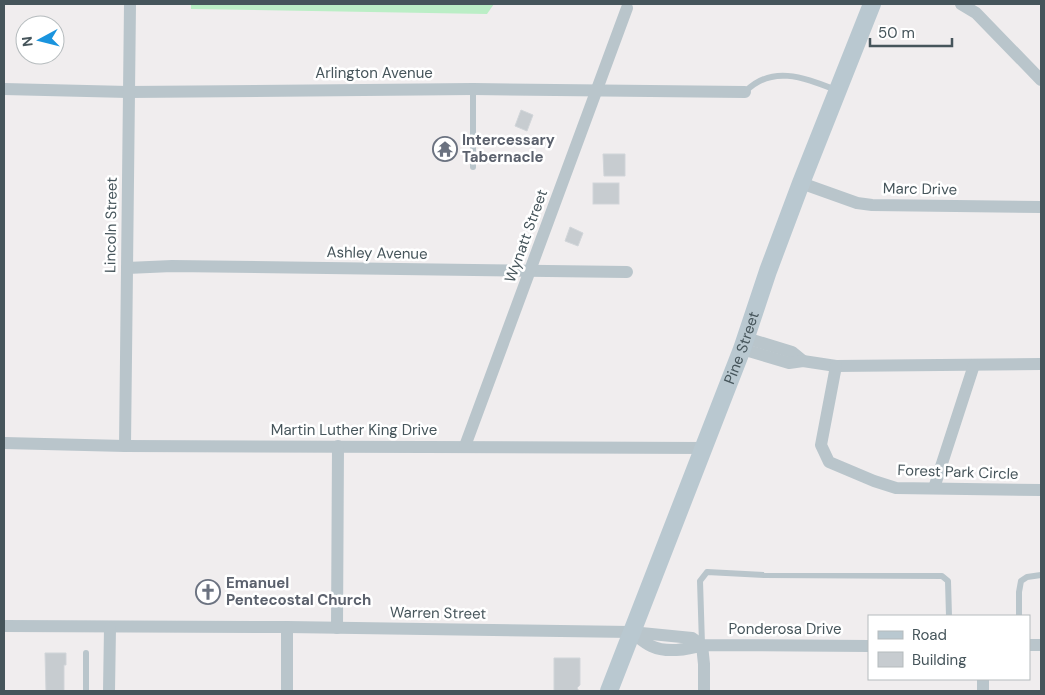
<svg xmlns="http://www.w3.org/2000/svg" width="1045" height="695" font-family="'DM Sans',sans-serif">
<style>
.green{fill:#bbeec6}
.building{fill:#c7ccd0;stroke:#d1d5d9}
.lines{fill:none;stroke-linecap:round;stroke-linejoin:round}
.lane{stroke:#b9c5cb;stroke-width:6}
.street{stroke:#b9c5cb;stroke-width:12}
.secondary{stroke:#b9c8d0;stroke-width:18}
.labels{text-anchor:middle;stroke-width:5;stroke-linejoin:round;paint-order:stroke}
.street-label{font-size:15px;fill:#46555b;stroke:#fff}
.worship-label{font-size:15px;font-weight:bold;fill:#5b616d;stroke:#fff;text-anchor:start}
</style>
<rect width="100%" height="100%" fill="#f0edee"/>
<polygon class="green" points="191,4 494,4 487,14 191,9"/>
<g class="building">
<polygon points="521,110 533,115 527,131 515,126"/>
<polygon points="603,154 625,154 625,176 604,176"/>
<rect x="593" y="183" width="26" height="21"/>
<polygon points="570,227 583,233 578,246 565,241"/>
<polygon points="45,653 66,653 66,665 64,665 64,691 46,691"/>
<polygon points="554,658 580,658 580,685 577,688 579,691 554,691"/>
</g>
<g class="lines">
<g class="lane">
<polyline points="473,89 473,167"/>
<path d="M745 92C772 64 805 78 836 90"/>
<polyline points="1019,616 1019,592 1021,581 1027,577 1041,575"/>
<polyline points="702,644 700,581 707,572 764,575 942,576 948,581 949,616"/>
<polyline points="86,691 86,653"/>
</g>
<g class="street">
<polyline points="961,4 976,13 1041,80"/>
<polyline points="4,89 128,92 473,89 745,92"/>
<polyline points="801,183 857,203 872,205 1041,207"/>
<polyline points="127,268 172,266 627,272"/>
<polyline points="746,338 792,352 803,361"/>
<polyline points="742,349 789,363 803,361 836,366 1041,364"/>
<polyline points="836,366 821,445 829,462 874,481 896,488 1041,490"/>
<polyline points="4,443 125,446 704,448"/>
<polyline points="125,446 130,4"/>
<polyline points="465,446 627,8"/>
<polyline points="934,488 974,365"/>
<polyline points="4,626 287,627 631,632"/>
<polyline points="337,628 338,446"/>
<polyline points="1029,645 1041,645"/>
<polyline points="109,691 110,628"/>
<polyline points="287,691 287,627"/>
<path d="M704 691V664L702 645 692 638 631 632C637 636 644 643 651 646 666 653 687 650 702 645L869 646"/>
<polyline points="983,691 983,679"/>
</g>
<path class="secondary" id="s1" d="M609 691 742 349 768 271 801 183 872 4"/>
</g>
<defs>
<symbol id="temple-ring" viewBox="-11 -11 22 22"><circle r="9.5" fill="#fff" stroke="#6b7280" stroke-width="1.5"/><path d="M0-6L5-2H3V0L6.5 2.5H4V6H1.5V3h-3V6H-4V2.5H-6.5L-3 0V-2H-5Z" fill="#6b7280"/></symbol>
<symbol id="church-ring" viewBox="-11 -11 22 22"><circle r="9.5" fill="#fff" stroke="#6b7280" stroke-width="1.5"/><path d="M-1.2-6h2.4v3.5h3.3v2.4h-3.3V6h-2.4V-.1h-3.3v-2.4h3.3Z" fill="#6b7280"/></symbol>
</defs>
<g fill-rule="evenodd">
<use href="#temple-ring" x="431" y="135" width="28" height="28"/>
<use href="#church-ring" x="194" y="578" width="28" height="28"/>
</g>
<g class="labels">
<g class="street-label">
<text x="374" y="78">Arlington Avenue</text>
<text transform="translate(920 189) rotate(1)" y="5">Marc Drive</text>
<text transform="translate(111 225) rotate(-89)" y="5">Lincoln Street</text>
<text transform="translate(526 236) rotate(-70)" y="5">Wynatt Street</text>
<text transform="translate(377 253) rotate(1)" y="5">Ashley Avenue</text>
<text dy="5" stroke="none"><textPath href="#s1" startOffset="368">Pine Street</textPath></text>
<text x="354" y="435">Martin Luther King Drive</text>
<text transform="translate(958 472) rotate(2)" y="5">Forest Park Circle</text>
<text transform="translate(438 613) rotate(1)" y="5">Warren Street</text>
<text x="785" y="634">Ponderosa Drive</text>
</g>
<g class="worship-label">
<text x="462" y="145">Intercessary<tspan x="462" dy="17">Tabernacle</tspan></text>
<text x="226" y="588">Emanuel<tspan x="226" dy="17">Pentecostal Church</tspan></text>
</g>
</g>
<rect width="1045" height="695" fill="none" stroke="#46555b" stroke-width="10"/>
<rect x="868" y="615" width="162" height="65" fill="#ffffff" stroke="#b5bbbd"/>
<rect x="878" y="631" width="25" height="8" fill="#b9c8d0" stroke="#b5bbbd"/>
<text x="912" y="640" font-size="15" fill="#46555b">Road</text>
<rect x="878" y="652" width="25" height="15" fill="#c7ccd0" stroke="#b5bbbd"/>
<text x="912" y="665" font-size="15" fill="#46555b">Building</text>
<g transform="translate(40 40) rotate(263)"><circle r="24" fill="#ffffff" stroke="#b5bbbd"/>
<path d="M0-4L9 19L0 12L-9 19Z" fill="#1a94de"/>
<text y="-8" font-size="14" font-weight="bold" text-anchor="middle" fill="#46555b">N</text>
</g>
<path d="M870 38v8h82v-8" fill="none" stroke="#46555b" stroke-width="2.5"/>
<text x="878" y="38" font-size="15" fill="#46555b" stroke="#ffffff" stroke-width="4" paint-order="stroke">50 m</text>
</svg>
